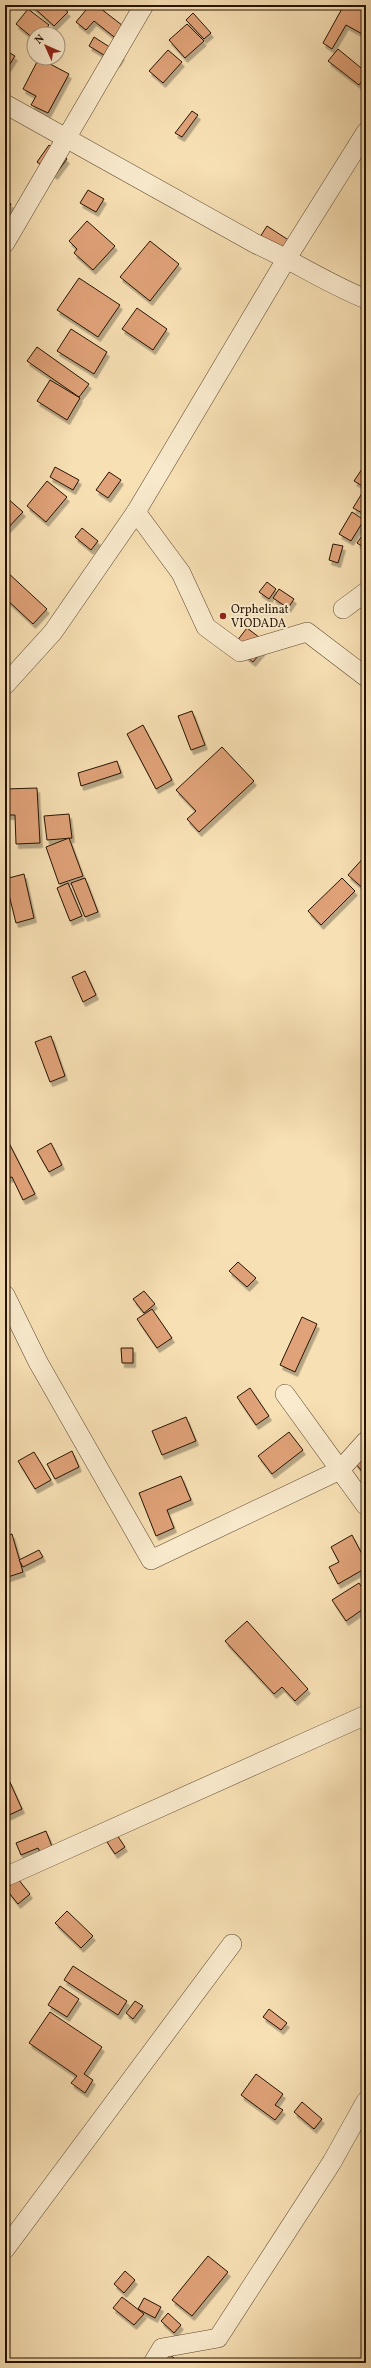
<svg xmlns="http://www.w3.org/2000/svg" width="371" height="2368" font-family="Vollkorn,serif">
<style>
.building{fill:#e0a278;stroke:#261302;filter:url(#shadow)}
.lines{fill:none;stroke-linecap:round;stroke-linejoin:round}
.minor-casing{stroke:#5a462e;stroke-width:20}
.minor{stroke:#faebce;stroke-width:19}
.poi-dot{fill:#8f2418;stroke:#faebce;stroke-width:1.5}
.labels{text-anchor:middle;stroke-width:4;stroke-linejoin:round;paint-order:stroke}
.poi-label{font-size:12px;fill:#261302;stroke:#faebce;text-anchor:start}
</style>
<defs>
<filter id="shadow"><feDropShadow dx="2.5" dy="4.5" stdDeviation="0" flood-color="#0004"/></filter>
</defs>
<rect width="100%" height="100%" fill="#f7e0b4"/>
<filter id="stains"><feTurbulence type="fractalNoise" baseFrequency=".005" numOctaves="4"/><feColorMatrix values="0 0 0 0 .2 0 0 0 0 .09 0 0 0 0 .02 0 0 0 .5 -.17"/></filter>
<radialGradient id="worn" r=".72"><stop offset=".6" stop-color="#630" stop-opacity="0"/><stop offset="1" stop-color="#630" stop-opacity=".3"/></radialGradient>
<g class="building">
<polygon points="31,5 60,5 68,12 54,26"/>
<polygon points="90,5 96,5 127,29 118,40 94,21 86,30 76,22"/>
<polygon points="344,5 357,5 366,10 366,36 346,25 332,49 323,43"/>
<polygon points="28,9 49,25 42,34 34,34 34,39 16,24"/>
<polygon points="193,13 211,33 204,39 186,20"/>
<polygon points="187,24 204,41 185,58 169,40"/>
<polygon points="94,37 122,55 117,63 89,46"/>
<polygon points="338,49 366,72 366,76 359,85 328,61"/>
<polygon points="5,50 15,56 5,72"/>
<polygon points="168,50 182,62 163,83 149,71"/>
<polygon points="39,58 69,74 48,113 31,105 36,96 23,89"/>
<polygon points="192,111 198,115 182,137 175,133"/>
<polygon points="49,145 67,159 55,175 37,162"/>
<polygon points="88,190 104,199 96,212 80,203"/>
<polygon points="5,200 11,204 5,215"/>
<polygon points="87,221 115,246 93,270 74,253 77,249 69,241"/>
<polygon points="267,226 290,241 283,252 260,237"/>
<polygon points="150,241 179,264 150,301 120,277"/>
<polygon points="79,278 120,305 98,337 57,310"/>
<polygon points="137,308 167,329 153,350 122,329"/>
<polygon points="71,329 107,352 94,374 57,351"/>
<polygon points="37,347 89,384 79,397 27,361"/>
<polygon points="50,380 80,398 67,420 37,401"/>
<polygon points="55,467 79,480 73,490 50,477"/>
<polygon points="362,469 366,472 364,487 354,481"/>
<polygon points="109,472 121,480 108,498 96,490"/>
<polygon points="47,481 67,497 46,522 27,506"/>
<polygon points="364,490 366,491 366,515 353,508"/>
<polygon points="7,498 23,512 5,531 5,500"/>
<polygon points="352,512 364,520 351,541 339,534"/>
<polygon points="82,528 98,541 91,550 75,537"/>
<polygon points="366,530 366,549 357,543"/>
<polygon points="333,544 343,546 338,563 329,560"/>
<polygon points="6,571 47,609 33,624 5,598"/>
<polygon points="267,582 276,589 269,599 259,592"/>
<polygon points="279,589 294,599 288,608 273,598"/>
<polygon points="247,628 268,644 253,662 233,646"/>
<polygon points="192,711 205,745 191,750 178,716"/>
<polygon points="143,725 172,780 156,789 127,734"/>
<polygon points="222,747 254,781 199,832 187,819 196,811 176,790"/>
<polygon points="117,761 121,773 81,786 78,773"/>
<polygon points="37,788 40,843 16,844 15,815 6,815 5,789"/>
<polygon points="69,814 72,838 47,840 44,816"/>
<polygon points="69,838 83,876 59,884 46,847"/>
<polygon points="366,855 366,891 348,875"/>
<polygon points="24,874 34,918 16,923 5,879"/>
<polygon points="85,878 98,912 85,917 71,883"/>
<polygon points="342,878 355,891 321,925 308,911"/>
<polygon points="68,883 82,916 70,921 57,888"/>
<polygon points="85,971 96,995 83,1002 72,977"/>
<polygon points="51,1036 65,1076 50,1082 35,1042"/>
<polygon points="9,1143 35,1194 23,1200 12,1177 5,1179 5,1145"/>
<polygon points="51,1143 62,1165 49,1172 37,1151"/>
<polygon points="238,1262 256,1278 247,1287 229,1271"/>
<polygon points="144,1291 155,1304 144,1313 133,1299"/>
<polygon points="152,1309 172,1338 157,1348 137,1319"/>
<polygon points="302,1317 317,1324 295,1372 280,1365"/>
<polygon points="121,1348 133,1348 133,1363 122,1363"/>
<polygon points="250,1388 269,1416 256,1425 237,1397"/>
<polygon points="186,1417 196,1441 162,1455 152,1431"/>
<polygon points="289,1432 303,1450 272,1474 258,1456"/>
<polygon points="72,1451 79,1467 55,1479 47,1464"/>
<polygon points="34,1452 51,1480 35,1489 18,1461"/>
<polygon points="366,1453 366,1476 355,1463"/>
<polygon points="181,1476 191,1500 167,1510 174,1528 156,1536 139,1493"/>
<polygon points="12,1534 23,1572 5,1578 5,1536"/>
<polygon points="352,1535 362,1554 366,1552 366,1568 338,1584 329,1567 339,1562 331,1547"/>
<polygon points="39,1550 43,1557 23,1567 19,1560"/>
<polygon points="359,1583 366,1594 366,1607 346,1621 332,1600"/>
<polygon points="247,1621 308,1689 295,1701 282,1687 274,1694 225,1641"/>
<polygon points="9,1780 22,1809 5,1817 5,1782"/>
<polygon points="46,1831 53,1849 41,1854 38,1848 21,1855 16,1843"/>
<polygon points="117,1835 125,1847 115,1854 107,1842"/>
<polygon points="18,1879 30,1894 18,1904 6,1889"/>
<polygon points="67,1911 93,1936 81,1948 55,1923"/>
<polygon points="73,1966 127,2001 118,2015 64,1980"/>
<polygon points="60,1986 79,1999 67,2017 48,2005"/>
<polygon points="135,2001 143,2006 133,2019 126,2013"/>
<polygon points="269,2009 287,2023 281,2030 263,2017"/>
<polygon points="50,2012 102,2047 84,2074 93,2080 85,2093 71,2083 77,2076 29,2043"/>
<polygon points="256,2074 283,2094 275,2105 283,2110 275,2120 241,2095"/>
<polygon points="302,2102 322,2119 314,2129 294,2112"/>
<polygon points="208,2256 228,2272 192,2316 172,2300"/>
<polygon points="125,2271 135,2280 124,2293 114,2284"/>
<polygon points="122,2297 144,2314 134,2325 113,2308"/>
<polygon points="144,2298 161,2307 155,2318 138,2309"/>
<polygon points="168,2313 181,2325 174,2333 161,2321"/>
<polygon points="166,2351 175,2359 171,2363 155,2363"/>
</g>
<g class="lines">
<defs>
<g id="minor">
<path d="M5 104 256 244C294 261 328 284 366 299"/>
<polyline points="5,243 144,5"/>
<polyline points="136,512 181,573 206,627 240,652 307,632 366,677"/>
<polyline points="343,609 366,592"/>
<polyline points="5,685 53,632 136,512 287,258 366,132"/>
<polyline points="5,1295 38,1362 151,1560 340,1470 366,1441"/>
<polyline points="285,1394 366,1506"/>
<polyline points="5,1877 366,1715"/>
<polyline points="5,2249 232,1944"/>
<polyline points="153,2363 162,2348 218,2338 332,2162 366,2101"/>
</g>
</defs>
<use href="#minor" class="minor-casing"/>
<use href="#minor" class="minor"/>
</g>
<circle class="poi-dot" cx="223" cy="616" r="4"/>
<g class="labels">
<g class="poi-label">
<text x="231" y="613">Orphelinat<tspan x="231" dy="14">VIODADA</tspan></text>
</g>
</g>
<rect width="371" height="2368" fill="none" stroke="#f7e0b4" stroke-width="20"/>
<rect x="6" y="6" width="359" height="2356" fill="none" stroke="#261302" stroke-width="2"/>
<rect x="10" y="10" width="351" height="2348" fill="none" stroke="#261302"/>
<g transform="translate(46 46) rotate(315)"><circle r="19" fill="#faebce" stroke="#a5957c"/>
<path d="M0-3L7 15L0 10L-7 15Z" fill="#8f2418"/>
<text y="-6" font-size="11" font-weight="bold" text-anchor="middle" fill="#261302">N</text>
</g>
<rect width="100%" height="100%" filter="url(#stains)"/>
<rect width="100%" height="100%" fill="url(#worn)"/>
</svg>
